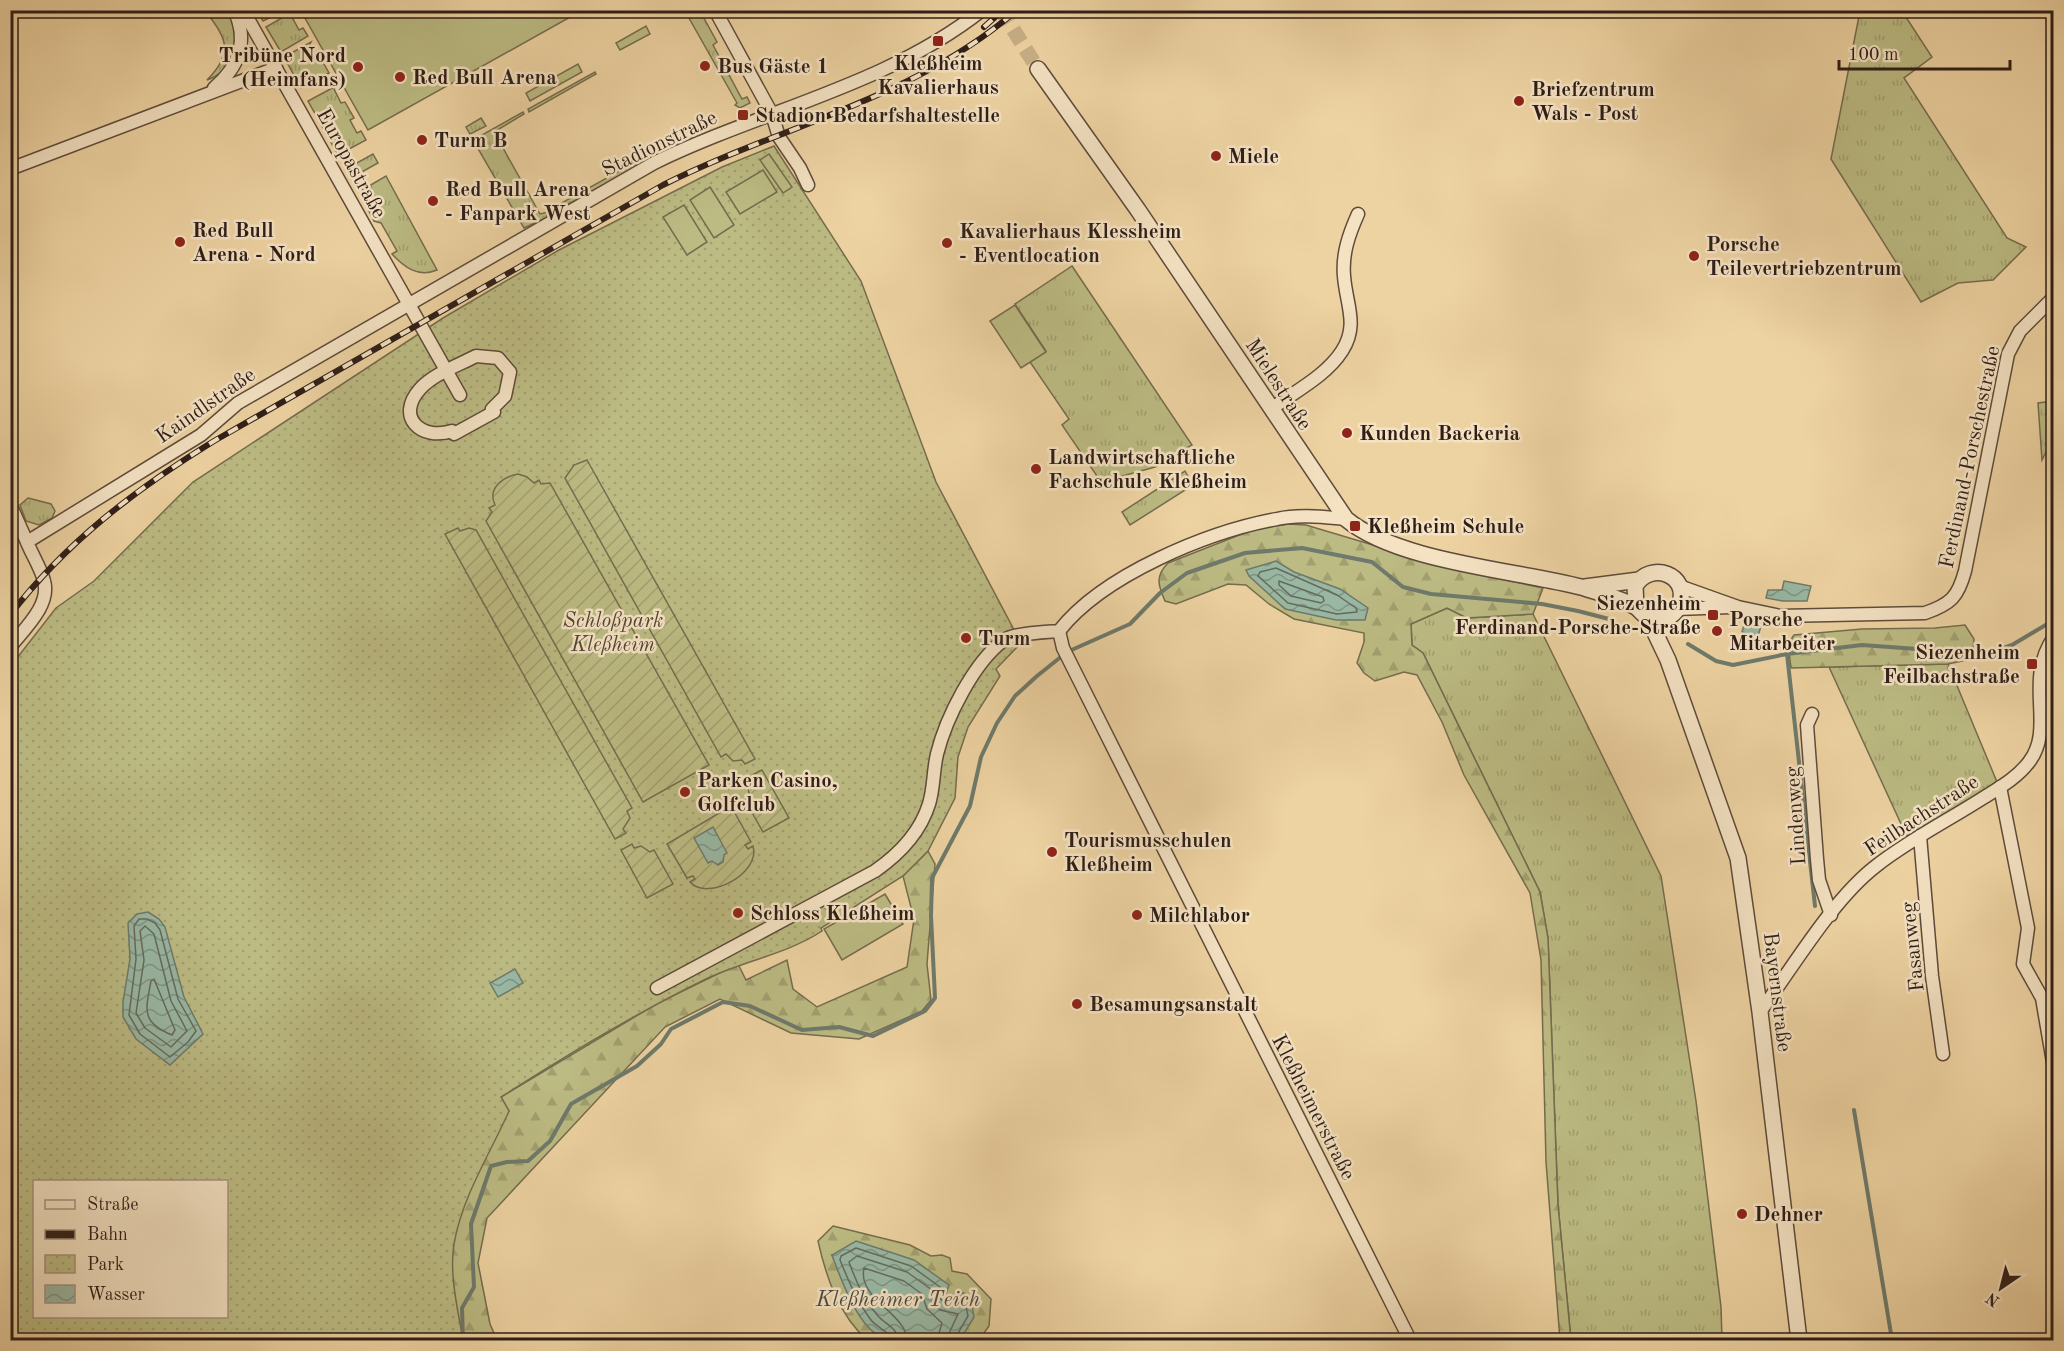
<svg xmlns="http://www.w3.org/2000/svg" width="2064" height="1351" font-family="'Old Standard TT',serif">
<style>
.grass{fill:url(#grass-tufts);stroke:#756c4e;stroke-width:1.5}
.forest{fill:url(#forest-firs);stroke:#756c4e;stroke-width:1.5}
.park{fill:url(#park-dots);stroke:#756c4e;stroke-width:1.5;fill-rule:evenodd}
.garden{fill:url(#garden-furrows);stroke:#756c4e;stroke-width:1.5}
.pitch{fill:#bcbb83;stroke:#756c4e;stroke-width:1.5}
.water{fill:url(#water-waves);stroke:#6e7a6c;stroke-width:1.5}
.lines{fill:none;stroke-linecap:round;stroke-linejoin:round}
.shore{stroke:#646b5e;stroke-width:1.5}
.stream{stroke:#6e7a6c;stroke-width:4}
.tertiary-tunnel{stroke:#c8af86;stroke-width:15;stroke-dasharray:15 8;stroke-linecap:butt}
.minor-casing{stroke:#5e4b3a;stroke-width:15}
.tertiary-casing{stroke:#5e4b3a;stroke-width:18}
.minor{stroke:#f4e2c3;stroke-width:12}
.tertiary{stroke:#f4e2c3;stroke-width:15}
.rail-casing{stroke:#2e1e18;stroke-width:6}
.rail{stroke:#f4e2c3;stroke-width:4;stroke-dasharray:11;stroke-linecap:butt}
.poi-dot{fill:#8f2418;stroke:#f4e2c3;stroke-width:2}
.labels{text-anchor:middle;stroke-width:5;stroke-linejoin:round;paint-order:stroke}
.poi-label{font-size:21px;font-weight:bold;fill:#2e1e18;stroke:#f4e2c3;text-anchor:start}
.street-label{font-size:21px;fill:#2e1e18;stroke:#f4e2c3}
.park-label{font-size:21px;font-style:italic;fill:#524533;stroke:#f4e2c3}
.water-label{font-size:22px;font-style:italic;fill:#4e4c42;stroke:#f4e2c3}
</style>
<defs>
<pattern id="grass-tufts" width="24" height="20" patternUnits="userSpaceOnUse" patternTransform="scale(1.5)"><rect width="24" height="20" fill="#bcbb83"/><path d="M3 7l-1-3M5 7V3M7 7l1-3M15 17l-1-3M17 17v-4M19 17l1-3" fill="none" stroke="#a2a070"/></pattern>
<pattern id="forest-firs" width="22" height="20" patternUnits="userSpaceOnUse" patternTransform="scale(1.5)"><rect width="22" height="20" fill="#bcbb83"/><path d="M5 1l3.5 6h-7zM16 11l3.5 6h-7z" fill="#a2a070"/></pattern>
<pattern id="park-dots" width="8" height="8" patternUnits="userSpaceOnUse" patternTransform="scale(1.5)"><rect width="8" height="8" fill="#bcbb83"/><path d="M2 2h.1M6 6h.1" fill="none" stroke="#a2a070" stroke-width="1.8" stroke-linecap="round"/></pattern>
<pattern id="garden-furrows" width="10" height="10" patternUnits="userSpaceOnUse" patternTransform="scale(1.5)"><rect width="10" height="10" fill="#bcbb83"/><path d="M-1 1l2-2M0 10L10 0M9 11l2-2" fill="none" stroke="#a2a070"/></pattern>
<pattern id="water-waves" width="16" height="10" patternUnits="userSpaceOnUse" patternTransform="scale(1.5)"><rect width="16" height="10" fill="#99b8a4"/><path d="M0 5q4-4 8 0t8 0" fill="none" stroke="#7d9585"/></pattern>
</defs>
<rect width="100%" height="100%" fill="#eed3a2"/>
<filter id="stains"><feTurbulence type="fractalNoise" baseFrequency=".00333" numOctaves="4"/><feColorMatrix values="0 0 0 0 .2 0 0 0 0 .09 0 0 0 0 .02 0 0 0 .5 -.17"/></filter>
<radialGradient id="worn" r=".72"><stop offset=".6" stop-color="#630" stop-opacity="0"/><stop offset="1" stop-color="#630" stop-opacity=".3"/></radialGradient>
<g class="grass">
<path d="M205 11H229C243 34 235 71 207 80 234 53 227 37 205 11Z"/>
<polygon points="257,11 283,11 263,21"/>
<polygon points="294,11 296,14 292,17 299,30 303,28 308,36 281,52 266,27"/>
<polygon points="685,11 700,11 717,42 713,45 742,99 747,97 750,103 740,108 735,105 737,103"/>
<polygon points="1860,11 1902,11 1932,57 1904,78 2007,238 2026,247 1993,280 1958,283 1921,302 1831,159"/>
<polygon points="646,26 650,34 620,50 616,43"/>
<polygon points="311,42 309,46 316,59 320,57 329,73 301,88 284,57"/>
<polygon points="578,64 582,72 530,101 526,93"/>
<polygon points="595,72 596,74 529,112 528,109"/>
<polygon points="336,86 334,89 341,103 345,102 354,118 350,120 357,133 361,131 366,140 338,155 308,101"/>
<polygon points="523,112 524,114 494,132 540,214 548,212 546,218 524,228 473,140"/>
<polygon points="481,118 486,126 470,134 466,127"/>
<polygon points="373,154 378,163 351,178 346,169"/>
<polygon points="641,159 645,161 643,163 567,205 560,209 556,206"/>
<path d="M386 176 437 270C418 278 404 267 392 254L397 251 381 223 374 221 365 203 367 199 362 190Z"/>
<polygon points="1072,266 1192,445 1155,467 1101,482 1062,425 1069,419 1030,362 1046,351 1015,304"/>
<polygon points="2045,402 2053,411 2053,438 2042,460 2038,403"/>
<polygon points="1185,471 1193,485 1130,525 1122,512"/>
<polygon points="28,498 51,504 55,511 52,518 39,525 26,521 20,505"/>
<polygon points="1447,608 1467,618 1533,614 1661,876 1696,1101 1721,1307 1722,1340 1571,1340 1558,1205 1548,938 1540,892 1423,653 1412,645 1411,624"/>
<polygon points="2053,649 2053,695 2051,683 2044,677 2048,656"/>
<polygon points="1948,664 1997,782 1907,837 1829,667"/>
</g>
<g class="forest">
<path d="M1288 524 1306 525 1450 568 1543 588 1533 614 1467 618 1447 608 1411 624 1412 645 1423 653 1540 892 1548 938 1558 1205 1571 1340H1560L1546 1162 1541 960 1530 893 1464 775 1442 722 1417 675 1404 672 1375 681 1364 673 1357 663 1364 642V633L1294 619 1269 604 1246 585 1228 584 1176 604 1165 601C1158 585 1155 576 1168 563L1252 530Z"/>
<polygon points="1965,625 1974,639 1972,659 1948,664 1791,668 1788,644 1794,635 1862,629 1935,628"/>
<polygon points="928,851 935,864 927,964 931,1000 922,1011 859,1039 791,1033 720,999 665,1027 487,1218 478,1263 490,1324 497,1340 377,1340 509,1111 501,1097 658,1003 738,964 746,980 787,960 793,989 817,1007 907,967 914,919 903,876"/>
<path d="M833 1226 910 1245 931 1256 942 1255 950 1258 952 1271 967 1274 991 1299 989 1326 979 1340H955L962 1337 950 1301 945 1296 832 1255C846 1291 855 1317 887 1340H867C839 1315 826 1277 818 1241Z"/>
</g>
<path class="park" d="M774 146 861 281 936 482 1021 643 996 669 1000 676 968 727 958 757 955 798 928 851 903 876 821 928 822 931C789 953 745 961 708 978 636 1013 569 1054 501 1097L509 1111C490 1154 462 1197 454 1244 449 1275 458 1310 463 1340H11L10 667 56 608 94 581 193 482 443 318 559 250 722 167ZM34 1182H226V1316H34Z"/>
<g class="garden">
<polygon points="587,460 755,759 745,764 742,760 733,761 726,754 721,757 565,478 574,465"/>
<path d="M518 474 527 477 534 483 539 480 541 484 550 483 709 765 643 802 486 521 492 512 489 508 495 505C487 488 503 477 518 474Z"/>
<polygon points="458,528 460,531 469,528 476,530 632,808 627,811 630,818 623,829 626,833 615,839 445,534"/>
<polygon points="762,770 789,818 763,832 745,800 750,797 748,789 753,781 750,776"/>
<path d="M731 806 751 842 745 845 748 849 753 846C761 873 708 902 690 882L695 879 693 876 687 878 667 844Z"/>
<polygon points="632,844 634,848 641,846 650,852 654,850 673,884 647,898 621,850"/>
</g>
<g class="pitch">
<polygon points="301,11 581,11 368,130"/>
<polygon points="769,154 792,187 783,193 760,160"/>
<polygon points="763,170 777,192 740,214 726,192"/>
<polygon points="710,187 734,225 714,238 690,200"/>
<polygon points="684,205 707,242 687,255 663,217"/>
<polygon points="1015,305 1046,352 1021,368 990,321"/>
<polygon points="885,894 903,924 842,960 824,929"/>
</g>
<g class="water">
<polygon points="1276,561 1294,572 1340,589 1368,608 1365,620 1336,620 1285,609 1249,576 1246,570"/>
<polygon points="1784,581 1811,586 1807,601 1783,601 1766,598 1768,590 1782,590"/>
<polygon points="1745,622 1761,626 1758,636 1742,632"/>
<polygon points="713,827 727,853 724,855 723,862 718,865 712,861 708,863 694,838"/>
<polygon points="148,912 159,919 165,927 184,997 203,1034 170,1065 136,1039 123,1017 123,1002 130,959 128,923 137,914"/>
<polygon points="515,969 523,983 498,997 490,983"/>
<path d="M856 1241 914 1260 949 1285 945 1296 950 1300 963 1293 971 1299 974 1317 962 1337 955 1340C934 1341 911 1343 890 1340 860 1336 841 1279 832 1255Z"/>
</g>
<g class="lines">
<g class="shore">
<polygon points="1276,568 1337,595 1356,608 1357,612 1337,614 1288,603 1258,576 1260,572"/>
<polygon points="1279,581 1323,597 1324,601 1321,603 1291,596 1279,585"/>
<polygon points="147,919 155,923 160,930 178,999 196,1031 188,1042 170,1057 140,1034 129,1015 136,959 134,926 139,919"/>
<polygon points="145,926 154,934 171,1001 187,1031 171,1047 145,1028 136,1013 144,960 140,931"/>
<path d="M154 979 175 1030 172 1035C140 1022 146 1009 151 981Z"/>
<path d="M890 1340C889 1330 877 1328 871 1320 857 1301 849 1282 840 1260L841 1256 856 1248 911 1266 940 1287V1298L946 1305 965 1302 968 1316 954 1340"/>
<path d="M898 1340C897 1327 886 1325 878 1316 864 1300 856 1282 849 1262L857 1256 907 1272 932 1290 933 1301 940 1310 958 1314 946 1340"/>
<path d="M907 1340C906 1313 857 1299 864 1268L904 1281 922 1294 927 1309 942 1323 937 1340"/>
</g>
<g class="stream">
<polyline points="1688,644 1716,661 1733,665 1787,654 1862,645 1986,654 2012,645 2054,620"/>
<polyline points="1787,654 1815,906"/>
<polyline points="1854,1110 1892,1340"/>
<polyline points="463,1340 462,1308 474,1287 471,1224 491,1166 507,1162 528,1161 550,1141 571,1104 637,1066 661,1044 671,1029 723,1002 750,1006 802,1030 839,1027 873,1036 925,1011 935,998 931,916 932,878 970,806 981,757 997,723 1015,696 1037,676 1067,652 1130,624 1160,593 1187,573 1245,553 1302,548 1372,562 1403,587 1431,594 1542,604 1578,611 1609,619 1629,631"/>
</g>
<polyline class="tertiary-tunnel" points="1001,10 1038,69"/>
<defs>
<g id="minor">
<polyline points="243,10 460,395"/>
<polyline points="715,10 772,114 779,137 800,168 808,185"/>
<path d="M214 88C239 67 249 41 234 10"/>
<polyline points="10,169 276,68"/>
<path d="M476 356 498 358 510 372 505 396 492 409 494 412 454 434 452 431C421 441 395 417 420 389 433 374 459 365 476 356Z"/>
<path d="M1271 409C1294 392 1326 376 1342 351 1359 325 1346 304 1344 276 1342 254 1349 234 1358 214"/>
<polyline points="10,504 27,542"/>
<path d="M1679 586 1738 607 1780 616 1925 613C1951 604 1958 597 1965 571L2008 354 2020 331 2054 297"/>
<polyline points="1677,609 1731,607"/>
<polyline points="1059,631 1063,648 1410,1340"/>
<path d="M10 647C24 629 51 605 44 581 41 568 32 555 27 542L201 435 238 403 654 163C762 110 886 86 982 10"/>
<polyline points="1812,714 1807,725 1817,859 1819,880 1831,915"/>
<polyline points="2000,787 2028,928 2023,964 2042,998 2054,1068"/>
<polyline points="1920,836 1932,976 1943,1054"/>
<path d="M657 988 875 871C898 855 920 833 929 804 934 788 933 771 937 754 946 718 974 662 1004 640 1014 633 1046 632 1059 631 1103 575 1207 532 1277 519 1299 514 1323 517 1346 519"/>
<path d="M1760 1012C1793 967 1833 899 1876 866 1909 840 1947 821 1983 798 1999 788 2017 778 2029 762 2056 727 2023 681 2054 637"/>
</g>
<g id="tertiary">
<path d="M1038 69 1138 210 1346 519C1398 562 1515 570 1581 587 1593 591 1627 600 1637 608 1643 613 1646 619 1655 619 1666 621 1677 614 1680 603 1689 575 1651 560 1635 586L1636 607"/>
<polyline points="1585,587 1639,580"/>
<polyline points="1648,618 1668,660 1738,858 1760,1012 1799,1340"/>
</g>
</defs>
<use href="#minor" class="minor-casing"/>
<use href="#tertiary" class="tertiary-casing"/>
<use href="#minor" class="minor"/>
<use href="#tertiary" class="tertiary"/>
<defs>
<g id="rail">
<polyline points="1610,11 1610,10"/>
<polyline points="1621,14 1621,10"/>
<polyline points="984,27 1003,10"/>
<path d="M10 615C66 542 136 489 214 441L663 185C780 126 915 99 1017 10"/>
</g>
</defs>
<use href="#rail" class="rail-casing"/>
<use href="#rail" class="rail"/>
</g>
<g class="poi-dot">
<rect x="932" y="35" width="12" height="12" rx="3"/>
<circle cx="705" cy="66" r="6"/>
<circle cx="358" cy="67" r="6"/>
<circle cx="400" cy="77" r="6"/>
<circle cx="1519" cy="101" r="6"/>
<rect x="737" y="109" width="12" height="12" rx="3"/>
<circle cx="422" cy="140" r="6"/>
<circle cx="1216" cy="156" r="6"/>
<circle cx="433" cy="201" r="6"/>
<circle cx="180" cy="242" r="6"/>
<circle cx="947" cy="243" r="6"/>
<circle cx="1694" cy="256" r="6"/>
<circle cx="1347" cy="433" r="6"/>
<circle cx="1036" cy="469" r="6"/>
<rect x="1349" y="520" width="12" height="12" rx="3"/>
<rect x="1707" y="609" width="12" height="12" rx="3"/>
<circle cx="1717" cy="631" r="6"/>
<circle cx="966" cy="638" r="6"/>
<rect x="2026" y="658" width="12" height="12" rx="3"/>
<circle cx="685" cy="792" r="6"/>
<circle cx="1052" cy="852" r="6"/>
<circle cx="738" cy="913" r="6"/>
<circle cx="1137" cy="915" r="6"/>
<circle cx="1077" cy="1004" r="6"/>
<circle cx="1742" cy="1214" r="6"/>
</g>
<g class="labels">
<g class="poi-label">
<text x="346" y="62" text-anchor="end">Tribüne Nord<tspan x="346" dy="24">(Heimfans)</tspan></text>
<text x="938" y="70" text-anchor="middle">Kleßheim<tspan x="938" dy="24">Kavalierhaus</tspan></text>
<text x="717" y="73">Bus Gäste 1</text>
<text x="412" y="84">Red Bull Arena</text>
<text x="1531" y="96">Briefzentrum<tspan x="1531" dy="24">Wals - Post</tspan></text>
<text x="755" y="122">Stadion Bedarfshaltestelle</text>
<text x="434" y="147">Turm B</text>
<text x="1228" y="163">Miele</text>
<text x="445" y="196">Red Bull Arena<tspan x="445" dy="24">- Fanpark West</tspan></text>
<text x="192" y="237">Red Bull<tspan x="192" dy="24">Arena - Nord</tspan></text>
<text x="959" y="238">Kavalierhaus Klessheim<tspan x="959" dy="24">- Eventlocation</tspan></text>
<text x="1706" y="251">Porsche<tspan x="1706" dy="24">Teilevertriebzentrum</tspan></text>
<text x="1359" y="440">Kunden Backeria</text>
<text x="1048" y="464">Landwirtschaftliche<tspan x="1048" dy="24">Fachschule Kleßheim</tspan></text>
<text x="1367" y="533">Kleßheim Schule</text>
<text x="1701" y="610" text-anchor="end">Siezenheim<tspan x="1701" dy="24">Ferdinand-Porsche-Straße</tspan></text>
<text x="1729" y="626">Porsche<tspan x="1729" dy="24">Mitarbeiter</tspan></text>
<text x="978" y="645">Turm</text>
<text x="2020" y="659" text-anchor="end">Siezenheim<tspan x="2020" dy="24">Feilbachstraße</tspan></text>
<text x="697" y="787">Parken Casino,<tspan x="697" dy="24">Golfclub</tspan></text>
<text x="1064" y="847">Tourismusschulen<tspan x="1064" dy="24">Kleßheim</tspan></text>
<text x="750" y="920">Schloss Kleßheim</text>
<text x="1149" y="922">Milchlabor</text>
<text x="1089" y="1011">Besamungsanstalt</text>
<text x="1754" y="1221">Dehner</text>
</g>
<g class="street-label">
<text transform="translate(659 143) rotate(-26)" y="7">Stadionstraße</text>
<text transform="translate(352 163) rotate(61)" y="7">Europastraße</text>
<text transform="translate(1279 384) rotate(57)" y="7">Mielestraße</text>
<text transform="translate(205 405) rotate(-35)" y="7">Kaindlstraße</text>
<text transform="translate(1969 457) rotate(-78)" y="7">Ferdinand-Porschestraße</text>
<text transform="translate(1921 815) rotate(-33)" y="7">Feilbachstraße</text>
<text transform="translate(1795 816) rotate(-94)" y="7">Lindenweg</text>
<text transform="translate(1912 947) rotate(-96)" y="7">Fasanweg</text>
<text transform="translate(1778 992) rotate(83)" y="7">Bayernstraße</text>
<text transform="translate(1314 1107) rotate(63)" y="7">Kleßheimerstraße</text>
</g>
<g class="park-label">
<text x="613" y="627">Schloßpark<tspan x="613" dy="24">Kleßheim</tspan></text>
</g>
<g class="water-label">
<text x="898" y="1306">Kleßheimer Teich</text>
</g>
</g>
<rect width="2064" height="1351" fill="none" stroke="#eed3a2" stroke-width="36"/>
<rect x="12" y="12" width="2040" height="1327" fill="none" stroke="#2e1e18" stroke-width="3"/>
<rect x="18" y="18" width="2028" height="1315" fill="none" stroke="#2e1e18" stroke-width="1.5"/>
<rect x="33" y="1180" width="195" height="138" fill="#f4e2c3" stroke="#a5947f" stroke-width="1.5"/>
<rect x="45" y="1200" width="30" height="9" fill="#f4e2c3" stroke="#a5947f" stroke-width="1.5"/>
<text x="87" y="1210" font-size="18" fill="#2e1e18">Straße</text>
<rect x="45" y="1230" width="30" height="9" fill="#2e1e18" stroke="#a5947f" stroke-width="1.5"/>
<text x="87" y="1240" font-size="18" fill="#2e1e18">Bahn</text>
<rect x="45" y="1255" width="30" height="18" fill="url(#park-dots)" stroke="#a5947f" stroke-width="1.5"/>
<text x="87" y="1270" font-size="18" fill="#2e1e18">Park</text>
<rect x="45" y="1285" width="30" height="18" fill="url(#water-waves)" stroke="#a5947f" stroke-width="1.5"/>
<text x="87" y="1300" font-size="18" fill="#2e1e18">Wasser</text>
<g transform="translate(2001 1288) rotate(215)" stroke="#f4e2c3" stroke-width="4.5" paint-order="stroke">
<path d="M0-4.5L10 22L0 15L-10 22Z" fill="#2e1e18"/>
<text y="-9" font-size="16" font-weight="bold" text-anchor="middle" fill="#2e1e18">N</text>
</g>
<path d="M1839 60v9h171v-9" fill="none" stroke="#2e1e18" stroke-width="3"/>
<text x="1848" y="60" font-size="18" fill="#2e1e18" stroke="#f4e2c3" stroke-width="4.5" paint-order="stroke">100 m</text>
<rect width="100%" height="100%" filter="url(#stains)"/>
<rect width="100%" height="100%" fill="url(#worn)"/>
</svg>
